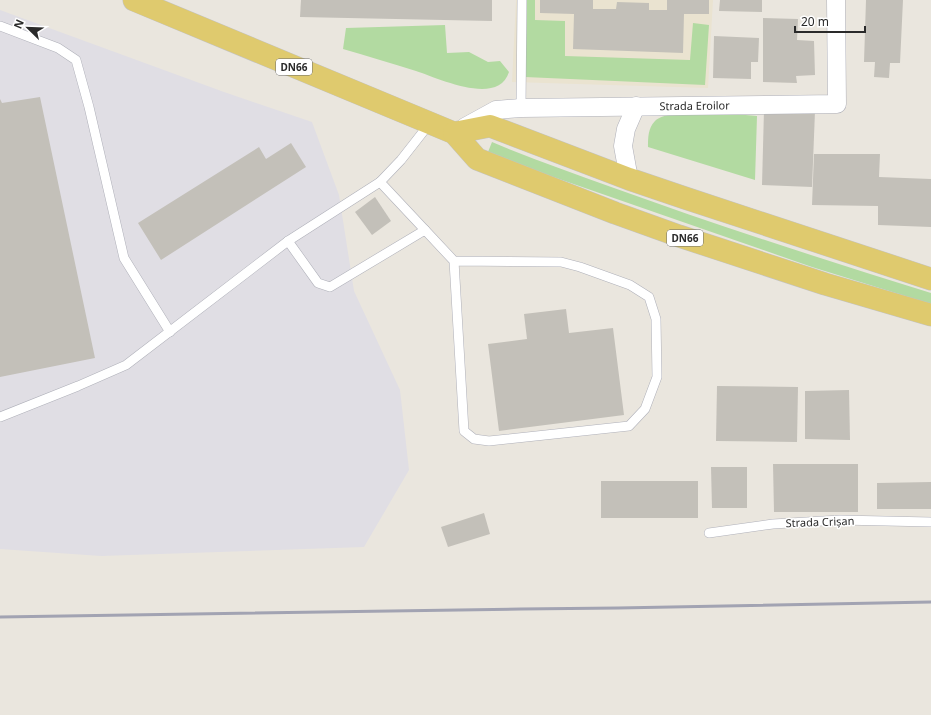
<svg xmlns="http://www.w3.org/2000/svg" width="931" height="715" font-family="'Noto Sans',sans-serif">
<style>
.industrial{fill:#e0dee4}
.education{fill:#eae3d0}
.green{fill:#b2daa1}
.building{fill:#c3c0b9}
.lines{fill:none;stroke-linecap:round;stroke-linejoin:round}
.service-casing{stroke:#afb0b9;stroke-width:10}
.minor-casing{stroke:#afb0b9;stroke-width:19}
.primary-casing{stroke:#c3c3c3;stroke-width:23}
.service{stroke:#fff;stroke-width:9}
.minor{stroke:#fff;stroke-width:18}
.primary{stroke:#dfca6e;stroke-width:22}
.rail{stroke:#a2a3b2;stroke-width:3}
.labels{text-anchor:middle;stroke-width:3;stroke-linejoin:round;paint-order:stroke}
.shield{fill:#fff;stroke:#6a6a6a;stroke-width:1}
.shield-label{font-size:10px;font-weight:bold;fill:#2a2a2a}
.street-label{font-size:11px;fill:#2a2a2a;stroke:#fff}
</style>
<rect width="100%" height="100%" fill="#eae6de"/>
<polygon class="industrial" points="0,10 224,92 312,122 339,195 354,291 400,390 409,470 364,547 101,556 0,549"/>
<polygon class="education" points="516,0 713,0 708,88 512,82"/>
<g class="green">
<polygon points="527,0 535,0 535,20 565,21 565,56 690,60 693,23 709,25 705,85 525,77"/>
<path d="M445 25 447 53 469 52 488 62 500 61 509 72C498 107 438 78 416 71 391 63 367 56 343 49L346 28Z"/>
<path d="M722 113 757 116 755 180 648 147C648 138 648 128 655 121 665 110 707 113 722 113Z"/>
<path d="M492 142C532 159 573 173 614 188 719 226 825 260 931 293V304L812 267 516 164 488 152Z"/>
</g>
<g class="building">
<polygon points="301,0 492,0 492,21 300,17"/>
<polygon points="540,0 593,0 593,9 616,9 617,2 649,3 649,10 667,10 667,0 709,0 709,14 684,14 683,53 573,49 574,14 540,13"/>
<polygon points="720,0 762,0 762,12 719,11"/>
<polygon points="866,0 903,0 900,63 890,63 889,78 874,77 875,62 864,62"/>
<polygon points="763,18 798,19 797,40 814,41 815,75 796,76 797,83 763,82"/>
<polygon points="714,36 759,38 758,62 751,62 751,79 713,78"/>
<polygon points="40,97 95,358 0,377 0,99 2,103"/>
<polygon points="764,110 815,111 812,187 762,185"/>
<polygon points="291,143 306,167 161,260 138,223 259,147 266,159"/>
<polygon points="814,154 880,154 879,177 931,179 931,227 878,225 878,206 812,205"/>
<polygon points="375,197 391,221 372,235 355,212"/>
<polygon points="566,309 569,333 613,328 624,415 499,431 488,344 527,339 524,314"/>
<polygon points="717,386 798,387 797,442 716,441"/>
<polygon points="849,390 850,440 805,439 805,391"/>
<polygon points="773,464 858,464 858,512 774,512"/>
<polygon points="711,467 747,467 747,508 712,508"/>
<rect x="601" y="481" width="97" height="37"/>
<polygon points="931,482 931,509 877,509 877,483"/>
<polygon points="484,513 490,534 448,547 441,527"/>
</g>
<g class="lines">
<defs>
<g id="service">
<polyline points="0,26 58,48 76,60 89,107 124,258 170,332"/>
<polyline points="521,108 522,0"/>
<polyline points="425,230 380,182 401,160 430,123"/>
<polyline points="288,241 318,283 330,287 425,230 454,261 464,431 474,439 489,441 629,426 645,409 657,377 656,319 649,297 630,285 580,267 561,262 454,261"/>
<polyline points="0,417 78,386 126,365 288,241 380,182"/>
<polyline points="709,533 773,524 840,520 931,522"/>
</g>
<g id="minor">
<path id="s1" d="M465 127 496 110 521 108 837 104 836 0"/>
<polyline points="629,179 623,146 626,129 636,106"/>
</g>
<g id="primary">
<polyline points="134,0 454,133 477,159 615,213 679,236 825,284 931,315"/>
<polyline points="454,133 490,126 629,179 685,198 931,279"/>
</g>
</defs>
<use href="#service" class="service-casing"/>
<use href="#minor" class="minor-casing"/>
<use href="#primary" class="primary-casing"/>
<use href="#service" class="service"/>
<use href="#minor" class="minor"/>
<use href="#primary" class="primary"/>
<polyline class="rail" points="0,617 521,609 618,608 931,602"/>
</g>
<g class="labels">
<g class="shield">
<rect x="276" y="59" width="36" height="16" rx="3"/>
<rect x="667" y="230" width="36" height="16" rx="3"/>
</g>
<g class="shield-label">
<text x="294" y="71">DN66</text>
<text x="685" y="242">DN66</text>
</g>
<g class="street-label">
<text dy="4" stroke="none"><textPath href="#s1" startOffset="234">Strada Eroilor</textPath></text>
<text transform="translate(820 522) rotate(-2)" y="4">Strada Crișan</text>
</g>
</g>
<g transform="translate(28 28) rotate(293)" stroke="#ffffff" stroke-width="3" paint-order="stroke">
<path d="M0-3L7 15L0 10L-7 15Z" fill="#2a2a2a"/>
<text y="-6" font-size="11" font-weight="bold" text-anchor="middle" fill="#2a2a2a">N</text>
</g>
<path d="M795 26v6h70v-6" fill="none" stroke="#2a2a2a" stroke-width="2"/>
<text x="801" y="26" font-size="12" fill="#2a2a2a" stroke="#ffffff" stroke-width="3" paint-order="stroke">20 m</text>
</svg>
